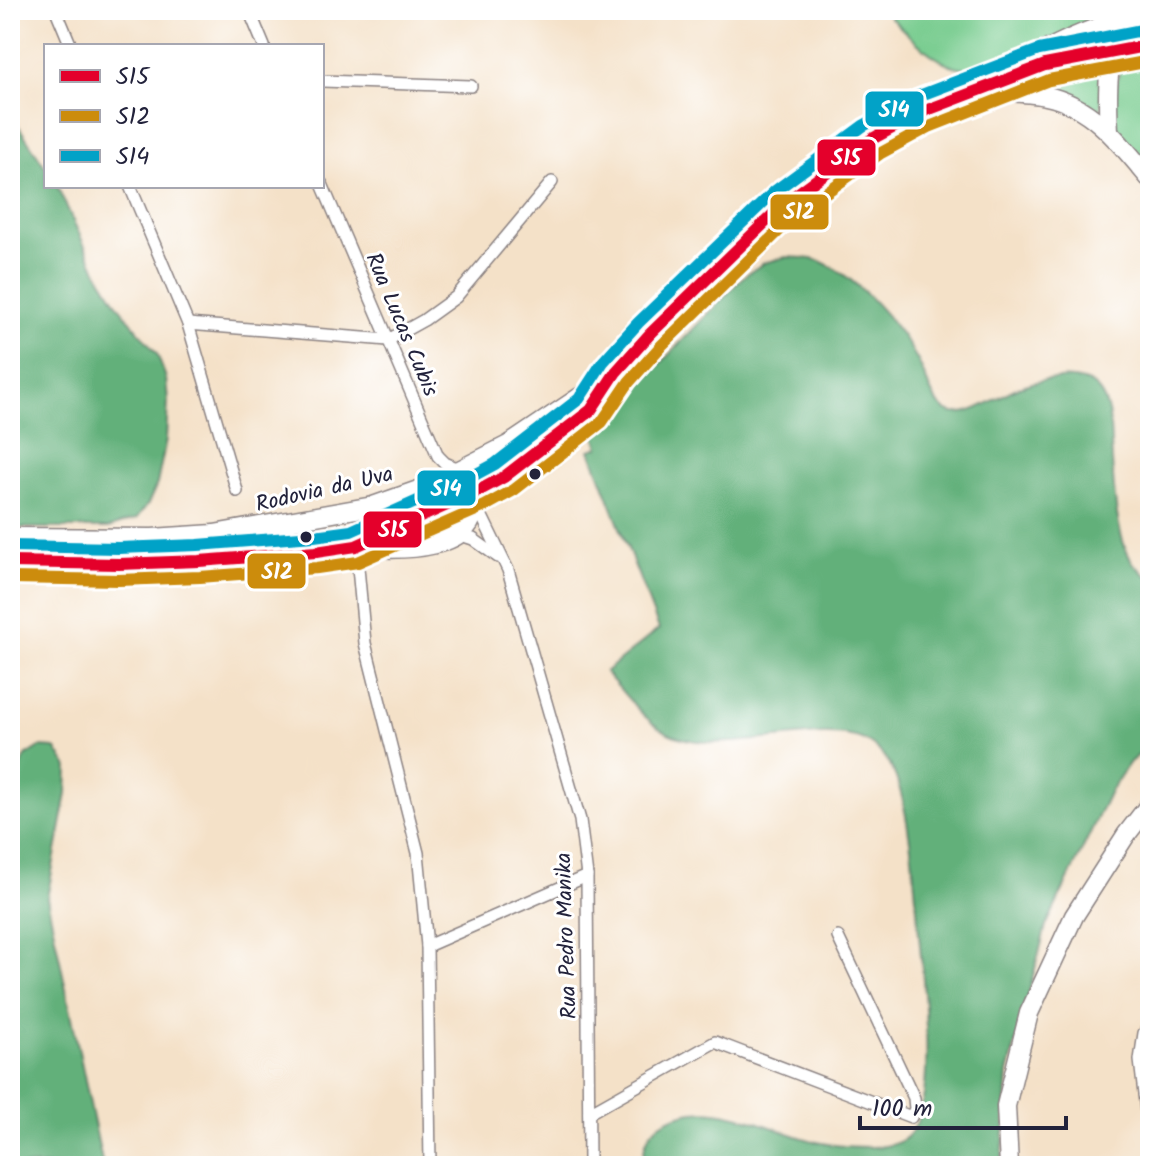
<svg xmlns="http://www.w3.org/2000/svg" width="1160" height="1176" font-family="Kalam,sans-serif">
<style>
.green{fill:#78cc8f;stroke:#4d7765;stroke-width:2}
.forest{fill:#62b07a;stroke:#42695a;stroke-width:2}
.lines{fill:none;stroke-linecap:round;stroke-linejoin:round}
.minor-casing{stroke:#8b8282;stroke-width:14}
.primary-casing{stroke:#8b8282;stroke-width:21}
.trunk-casing{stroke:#8b8282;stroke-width:21}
.minor{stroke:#fff;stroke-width:11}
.primary{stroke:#fff;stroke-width:18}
.trunk{stroke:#fff;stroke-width:18}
.bus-1-casing{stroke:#fff;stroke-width:18}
.bus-2-casing{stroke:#fff;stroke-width:18}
.bus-3-casing{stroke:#fff;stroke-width:18}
.bus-1{stroke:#e4002b;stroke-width:12}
.bus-2{stroke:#cc8c0c;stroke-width:12}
.bus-3{stroke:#02a2c7;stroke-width:12}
.bus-dot{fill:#22223b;stroke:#fff;stroke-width:3}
.labels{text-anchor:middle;stroke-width:6;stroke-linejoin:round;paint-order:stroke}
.street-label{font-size:22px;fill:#22223b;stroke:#fff}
.line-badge{stroke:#fff;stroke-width:3}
.badge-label{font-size:22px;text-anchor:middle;font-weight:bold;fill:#fff}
</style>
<rect width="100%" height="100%" fill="#fff"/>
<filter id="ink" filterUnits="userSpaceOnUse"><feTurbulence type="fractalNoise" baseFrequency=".0125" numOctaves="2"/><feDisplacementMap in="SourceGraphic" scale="16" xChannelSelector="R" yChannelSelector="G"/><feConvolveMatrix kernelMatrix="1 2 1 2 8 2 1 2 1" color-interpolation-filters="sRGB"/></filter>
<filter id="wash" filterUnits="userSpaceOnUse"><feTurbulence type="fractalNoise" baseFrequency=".006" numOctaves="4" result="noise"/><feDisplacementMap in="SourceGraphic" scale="32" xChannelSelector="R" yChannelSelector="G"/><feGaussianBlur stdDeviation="1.8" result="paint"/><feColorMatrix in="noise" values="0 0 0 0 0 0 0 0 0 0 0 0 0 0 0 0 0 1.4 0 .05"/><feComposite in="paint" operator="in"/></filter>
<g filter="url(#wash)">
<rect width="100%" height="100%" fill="#f4e1c8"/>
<g class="green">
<path d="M883 10H1150V36L1132 39 1133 37C1090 47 989 79 951 65 925 55 903 29 883 10Z"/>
<path d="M1150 55V166C1141 158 1128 148 1122 138 1107 115 1116 85 1122 61Z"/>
<path d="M1105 63 1100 116C1077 96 1054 85 1024 84Z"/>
</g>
<g class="forest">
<polygon points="10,113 46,168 46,186 57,186 95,268 118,305 157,354 166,378 168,401 166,440 157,484 148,504 136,519 108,528 10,528"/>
<path d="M786 257C798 258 812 257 822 262 859 279 899 325 918 361 926 376 930 398 944 409 964 425 1002 392 1022 386 1042 379 1082 372 1098 390 1110 404 1110 424 1111 442 1113 473 1114 543 1136 566 1140 570 1145 574 1150 578V746L1130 762 1110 791 1046 926 1008 1073 1002 1166H644C642 1150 646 1133 660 1124 708 1093 762 1127 810 1140 830 1146 849 1147 870 1147 882 1147 900 1145 909 1135 940 1103 921 967 918 922 915 884 909 798 891 767 883 751 867 738 850 736 823 731 792 737 765 739 736 742 704 746 675 736 646 726 625 693 605 672L659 629 590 450 599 447 594 433 744 276 764 263Z"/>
<polygon points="40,747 55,748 68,767 67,794 47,898 103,1166 10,1166 10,785 26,756"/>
</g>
</g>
<g filter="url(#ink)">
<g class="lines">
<defs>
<g id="minor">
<polyline points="56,10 71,46"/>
<polyline points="249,10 264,46"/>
<polyline points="322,81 471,86"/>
<polyline points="322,184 438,456 445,463 459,469 508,570 580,820 587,876 589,1166"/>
<polyline points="130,186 188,324 237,491"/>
<polyline points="188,324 388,340 424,320 456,297 552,182"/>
<polyline points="458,534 473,539 498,557"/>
<polyline points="356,546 365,643 418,853 427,946 430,1166"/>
<polyline points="427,946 587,876"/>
<polyline points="1150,1028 1144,1033 1140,1060 1150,1146"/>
<polyline points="589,1113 715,1042 911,1117 915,1109 914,1098 838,937"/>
</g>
<g id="primary">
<polyline points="10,537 152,538 214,534 373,506 424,488 510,444 611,376"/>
<path d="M356 546C392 552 490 553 471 494"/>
<polyline points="10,562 119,564 199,561 316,552 356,546 478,491 504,477 591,410 616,372 650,334 786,202 872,139 922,112 1045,65 1150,45"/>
</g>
<g id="trunk">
<path d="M972 92C996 92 1022 91 1046 96 1092 105 1121 144 1150 179"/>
<path d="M972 92C1024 60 1089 23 1150 14"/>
<path d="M1109 131C1107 91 1104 46 1135 17"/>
<polyline points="1009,1166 1006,1106 1029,1013 1074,916 1126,835 1150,804"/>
</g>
</defs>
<use href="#minor" class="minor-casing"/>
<use href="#primary" class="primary-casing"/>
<use href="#trunk" class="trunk-casing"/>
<use href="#minor" class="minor"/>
<use href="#primary" class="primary"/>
<use href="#trunk" class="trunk"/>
<defs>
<polyline id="bus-1" points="10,562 119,564 199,561 316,552 356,546 478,491 504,477 591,410 616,372 650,334 786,202 872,139 922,112 1045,65 1150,45"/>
<polyline id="bus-2" points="10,578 119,580 200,577 317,568 358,562 485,506 514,490 602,422 629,382 662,345 796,214 881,153 929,127 1049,80 1150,61"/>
<polyline id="bus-3" points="10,546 119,548 198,545 314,536 351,531 471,477 495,464 579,399 603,362 638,323 775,191 863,126 916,97 1039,50 1147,29"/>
</defs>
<use href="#bus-1" class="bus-1-casing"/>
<use href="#bus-2" class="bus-2-casing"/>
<use href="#bus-3" class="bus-3-casing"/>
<use href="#bus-1" class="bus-1"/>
<use href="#bus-2" class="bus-2"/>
<use href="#bus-3" class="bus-3"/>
</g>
</g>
<g class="bus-dot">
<circle cx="535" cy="474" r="7"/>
<circle cx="306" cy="537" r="7"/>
</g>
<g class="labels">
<g class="street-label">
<text transform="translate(403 324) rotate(67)" y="8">Rua Lucas Cubis</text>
<text transform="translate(324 488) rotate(-13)" y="8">Rodovia da Uva</text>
<text transform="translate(565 936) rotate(-92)" y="8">Rua Pedro Manika</text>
</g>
</g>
<g class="line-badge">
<rect x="864" y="90" width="61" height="38" rx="8" fill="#02a2c7"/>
<rect x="816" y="138" width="61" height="39" rx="8" fill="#e4002b"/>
<rect x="769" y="193" width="61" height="38" rx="8" fill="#cc8c0c"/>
<rect x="416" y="469" width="61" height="38" rx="8" fill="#02a2c7"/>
<rect x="362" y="510" width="61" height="39" rx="8" fill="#e4002b"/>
<rect x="246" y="552" width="61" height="38" rx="8" fill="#cc8c0c"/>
</g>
<g class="badge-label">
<text x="894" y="117">S14</text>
<text x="846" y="165">S15</text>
<text x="799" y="219">S12</text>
<text x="446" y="496">S14</text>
<text x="393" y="537">S15</text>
<text x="277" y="579">S12</text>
</g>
<rect width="1160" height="1176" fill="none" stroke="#fff" stroke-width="40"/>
<rect x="44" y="44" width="280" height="144" fill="#ffffff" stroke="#a7a7b1" stroke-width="2"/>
<rect x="60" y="70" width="40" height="12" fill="#e4002b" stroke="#a7a7b1" stroke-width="2"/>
<text x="116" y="84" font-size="24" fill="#22223b">S15</text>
<rect x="60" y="110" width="40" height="12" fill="#cc8c0c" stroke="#a7a7b1" stroke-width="2"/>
<text x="116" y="124" font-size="24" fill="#22223b">S12</text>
<rect x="60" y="150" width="40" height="12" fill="#02a2c7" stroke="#a7a7b1" stroke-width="2"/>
<text x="116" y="164" font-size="24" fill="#22223b">S14</text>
<path d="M860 1116v12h206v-12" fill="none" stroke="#22223b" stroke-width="4"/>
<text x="872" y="1116" font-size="24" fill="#22223b" stroke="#ffffff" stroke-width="6" paint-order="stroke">100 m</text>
</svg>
